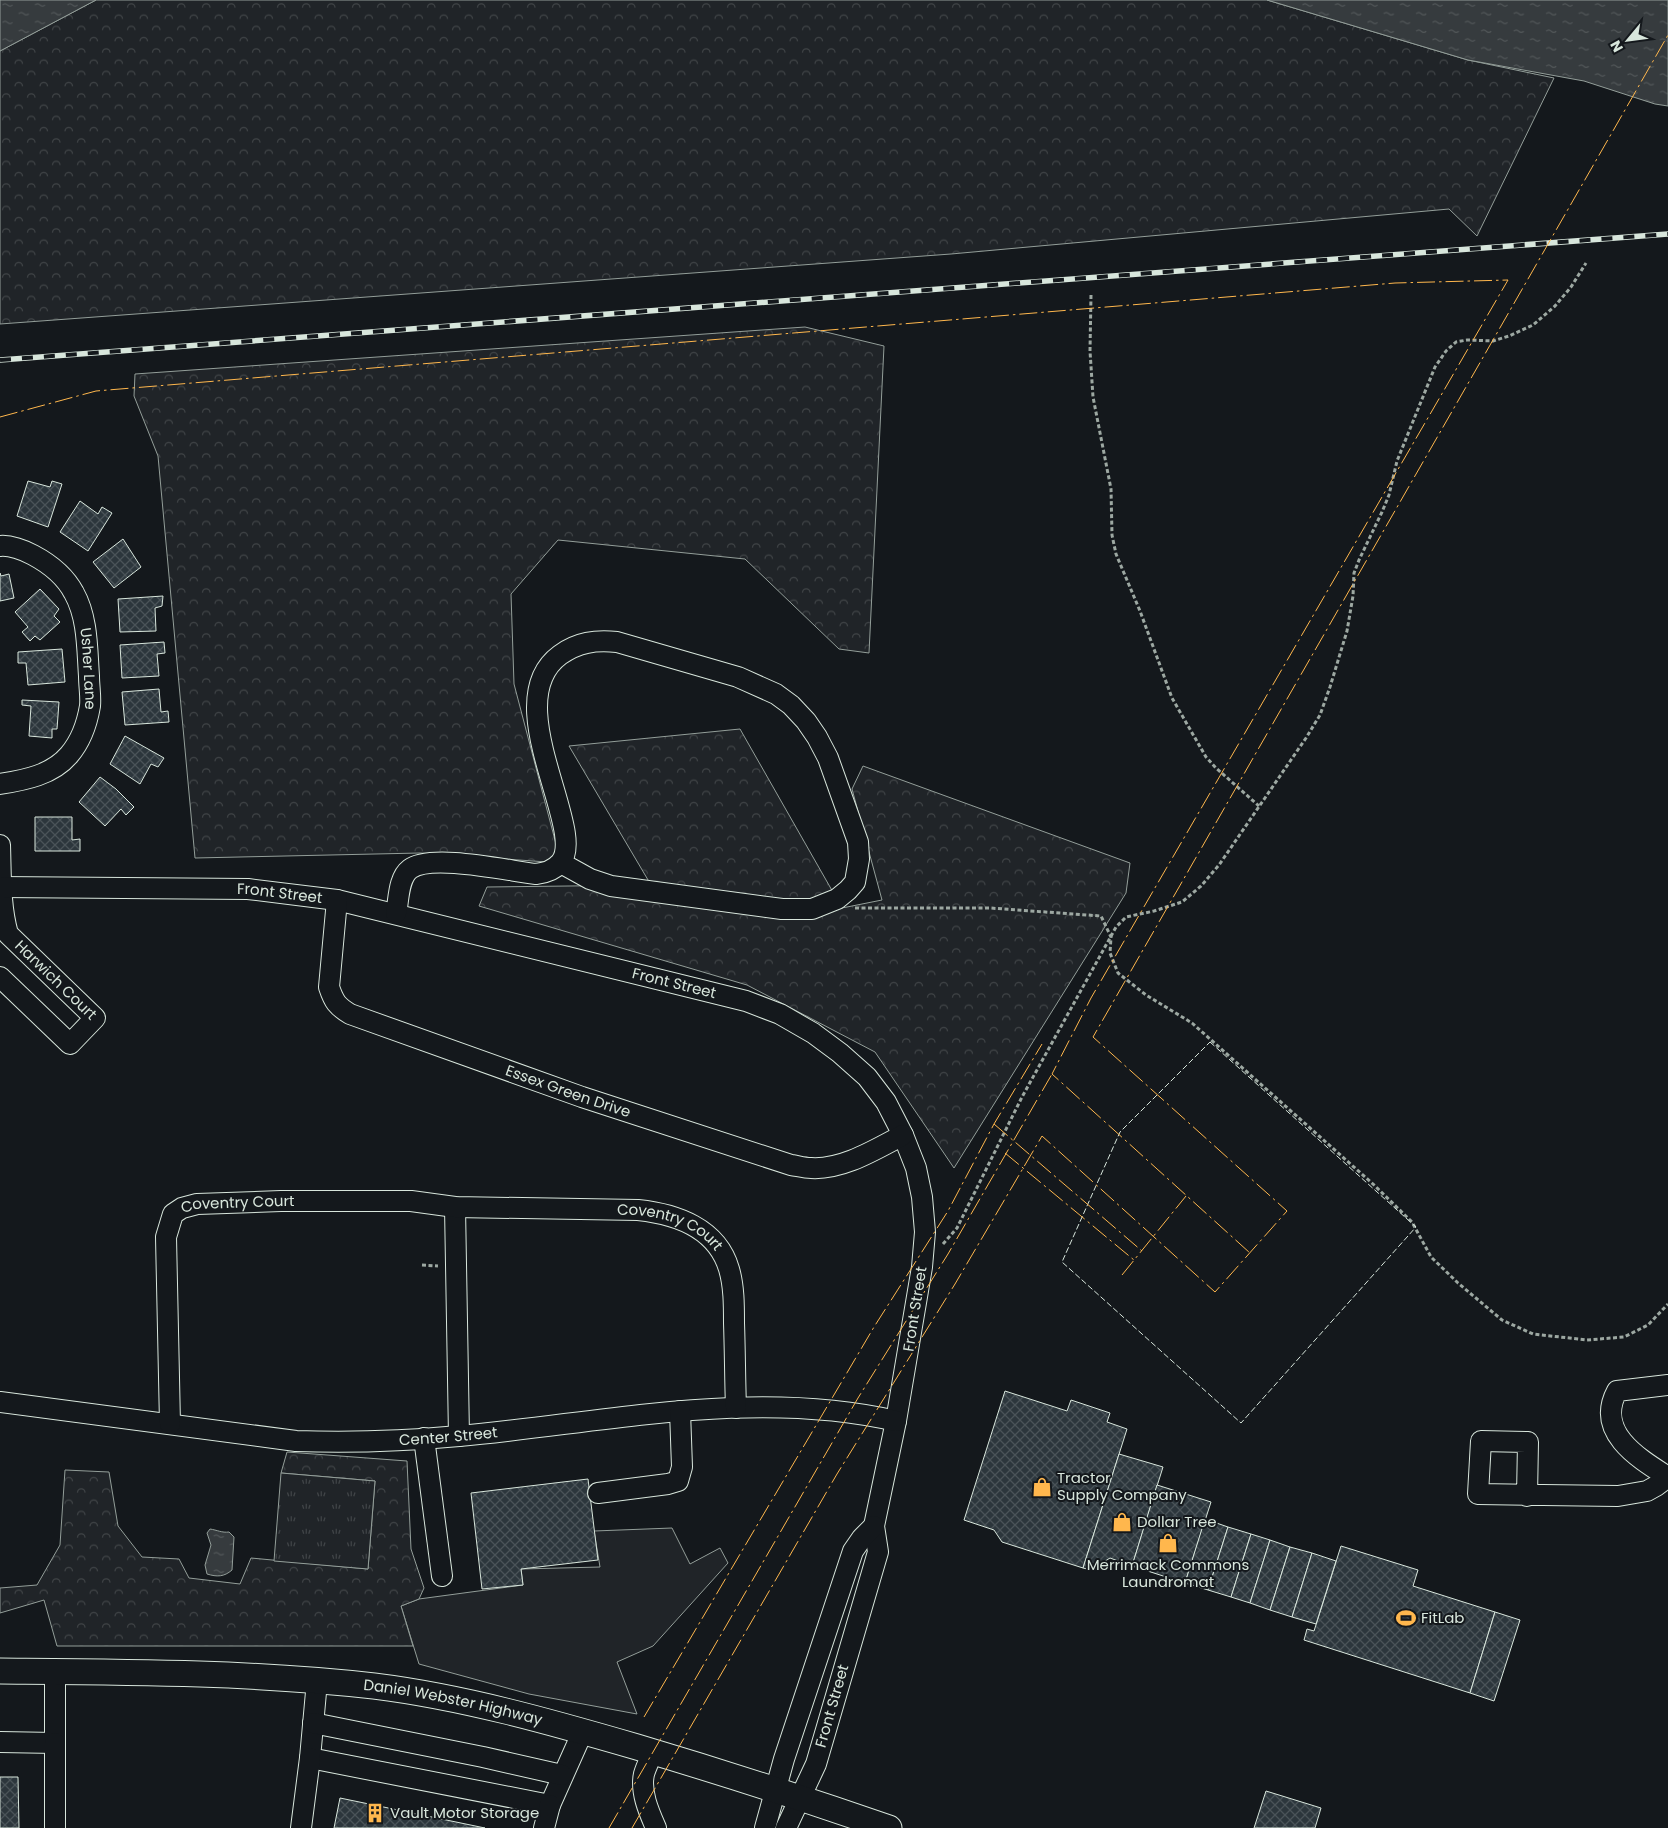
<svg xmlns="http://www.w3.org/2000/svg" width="1668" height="1828" font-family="Poppins,sans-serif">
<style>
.green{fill:#202428;stroke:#939e99}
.forest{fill:url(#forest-crowns);stroke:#939e99}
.park{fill:url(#park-tufts);stroke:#939e99}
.water{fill:url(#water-ripples);stroke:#939e99}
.building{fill:url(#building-cross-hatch);stroke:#d8e6dc}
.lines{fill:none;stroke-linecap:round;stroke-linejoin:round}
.minor-casing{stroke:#d8e6dc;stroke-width:22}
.major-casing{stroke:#d8e6dc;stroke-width:27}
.path{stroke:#9da8a2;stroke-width:3;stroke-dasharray:4 2.5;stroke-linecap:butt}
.minor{stroke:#14181c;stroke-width:20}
.major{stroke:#14181c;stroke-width:25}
.rail-casing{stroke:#d8e6dc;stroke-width:5.5}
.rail{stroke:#14181c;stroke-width:4;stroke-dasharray:11;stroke-linecap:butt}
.fence{stroke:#d8e6dc;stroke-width:1;stroke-dasharray:6 2.5;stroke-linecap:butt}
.power{stroke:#ffb74d;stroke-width:1;stroke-dasharray:18 4 2.5 4;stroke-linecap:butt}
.labels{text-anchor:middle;stroke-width:4;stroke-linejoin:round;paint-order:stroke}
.street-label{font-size:15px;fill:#d8e6dc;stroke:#14181c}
.poi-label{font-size:15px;fill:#d8e6dc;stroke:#14181c;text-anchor:start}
</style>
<defs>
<pattern id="forest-crowns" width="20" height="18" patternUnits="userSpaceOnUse" patternTransform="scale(1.25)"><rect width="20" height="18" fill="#202428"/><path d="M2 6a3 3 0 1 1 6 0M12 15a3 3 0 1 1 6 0" fill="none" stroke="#404447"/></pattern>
<pattern id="park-tufts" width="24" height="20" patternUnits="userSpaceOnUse" patternTransform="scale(1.25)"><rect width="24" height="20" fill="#202428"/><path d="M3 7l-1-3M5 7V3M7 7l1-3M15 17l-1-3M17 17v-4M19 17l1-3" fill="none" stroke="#404447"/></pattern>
<pattern id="water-ripples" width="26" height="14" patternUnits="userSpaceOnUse" patternTransform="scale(1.25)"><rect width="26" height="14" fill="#363b3e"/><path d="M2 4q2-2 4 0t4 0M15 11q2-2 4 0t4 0" fill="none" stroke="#525759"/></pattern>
<pattern id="building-cross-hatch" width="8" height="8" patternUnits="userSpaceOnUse" patternTransform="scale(1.25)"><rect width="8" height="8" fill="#2c363c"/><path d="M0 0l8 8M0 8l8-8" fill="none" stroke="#4a5358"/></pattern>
</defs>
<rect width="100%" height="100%" fill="#14181c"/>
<polygon class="green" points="672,1528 690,1564 720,1548 728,1563 653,1646 617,1662 637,1714 529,1694 419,1664 401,1606 419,1599 523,1585 521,1569 600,1567 594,1531"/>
<g class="forest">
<polygon points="96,0 1267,0 1468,60 1554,78 1477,236 1449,209 951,254 0,324 0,51"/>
<polygon points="805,327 884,346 869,653 839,649 745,559 558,540 511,594 514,684 561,863 420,853 195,858 158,456 134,396 135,374"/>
<polygon points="740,729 842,908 882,900 852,789 863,766 1130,863 1126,893 954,1168 875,1052 747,985 479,906 487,887 651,885 569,746"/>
<polygon points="287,1452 407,1461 411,1549 424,1588 419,1599 401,1606 413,1646 57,1646 44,1600 0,1613 0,1588 37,1585 60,1545 65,1470 109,1472 118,1526 142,1557 179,1559 189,1578 240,1584 251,1558 368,1569 375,1481 281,1473"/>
</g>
<polygon class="park" points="281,1473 375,1481 368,1569 274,1561"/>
<g class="water">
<polygon points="0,0 96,0 0,51"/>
<polygon points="1267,0 1668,0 1668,106 1655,104 1584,81 1468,60"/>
<path d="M210 1529C217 1530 222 1533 229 1532L234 1537 232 1570C224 1577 217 1577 207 1574L205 1565 211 1545 207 1533Z"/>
</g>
<g class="building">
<polygon points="28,481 50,487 52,481 62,484 48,527 17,516"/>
<polygon points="80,501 98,514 102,507 112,513 88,551 60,532"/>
<polygon points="123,539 141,567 114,588 93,562"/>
<polygon points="0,573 1,576 9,574 14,598 0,601"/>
<polygon points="40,589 59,609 54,616 60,622 40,640 35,636 30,641 22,632 28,627 15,612"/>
<polygon points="163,596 162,606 155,608 156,631 120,632 118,599"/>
<polygon points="164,642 165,653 157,654 159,676 122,678 120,645"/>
<polygon points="62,649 65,682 28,685 26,663 18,663 18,652"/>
<polygon points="159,689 161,712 168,711 169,722 125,725 122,692"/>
<polygon points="22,700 59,702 57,729 52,729 52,738 29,736 31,706 22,705"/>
<polygon points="125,736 164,758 158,767 151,764 140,784 110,764"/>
<polygon points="100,777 116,789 134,807 126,815 121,809 105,826 79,802"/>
<polygon points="35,817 72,817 72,840 80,839 80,851 35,851"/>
<polygon points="1005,1391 1067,1411 1071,1400 1110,1413 1107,1422 1127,1429 1083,1568 1002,1542 994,1530 964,1520"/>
<polygon points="1119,1454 1163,1467 1132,1566 1110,1558 1091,1570 1083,1568"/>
<polygon points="588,1479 598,1560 521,1569 523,1585 482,1589 471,1493"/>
<polygon points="1157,1485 1211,1502 1185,1583 1132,1566"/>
<polygon points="1205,1519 1228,1527 1208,1590 1185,1583"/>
<polygon points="1228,1527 1251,1534 1231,1597 1208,1590"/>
<polygon points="1251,1534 1270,1540 1250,1603 1231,1597"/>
<polygon points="1270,1540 1290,1547 1270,1610 1250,1603"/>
<polygon points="1341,1546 1418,1570 1413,1586 1495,1612 1470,1693 1304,1640 1307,1629 1314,1631"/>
<polygon points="1290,1547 1312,1553 1292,1617 1270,1610"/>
<polygon points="1312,1553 1336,1561 1316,1624 1292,1617"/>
<polygon points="1495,1612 1520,1620 1494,1701 1470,1693"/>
<polygon points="0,1777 18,1777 19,1828 0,1828"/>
<polygon points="1266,1791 1321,1808 1315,1828 1254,1828"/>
<polygon points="340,1798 485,1828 334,1828"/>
</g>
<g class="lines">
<defs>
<g id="minor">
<path id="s1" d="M0 546C10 545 24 550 33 555 50 564 65 576 74 593 88 618 87 649 89 676 89 686 91 697 90 706 87 724 81 741 69 755 52 775 25 780 0 784"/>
<path id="s2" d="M0 845C1 874 0 906 8 934L95 1018 70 1044 0 977"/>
<path id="s3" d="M0 887 248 889 337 900 746 1001 780 1014 813 1033 840 1053 867 1077 886 1102 903 1135 916 1168 922 1197 925 1232 922 1267 896 1421 874 1526 878 1552 816 1764 786 1828"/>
<path id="s4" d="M337 900 329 987C334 1002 337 1006 350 1014L582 1097 791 1165C798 1166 804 1168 811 1168 843 1170 876 1149 903 1135"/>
<path d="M396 913C399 900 398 878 410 869 431 853 509 871 536 874 545 873 554 870 560 863 589 832 496 702 560 655 578 642 595 640 617 642L738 677 776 694 791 705 806 721 817 737 828 758 858 842 859 859 855 882 848 890 837 899 812 909H782L611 886 590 879 561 863"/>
<polyline points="455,1207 459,1436"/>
<path id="s5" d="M0 1402 296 1441C350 1443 405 1441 459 1436 604 1423 752 1388 896 1421"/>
<path id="s6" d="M170 1424 166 1237 173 1214 182 1208 197 1204 281 1201H411L455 1207 638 1210C676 1214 717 1228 729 1269 734 1286 734 1305 734 1323 735 1351 735 1379 736 1408"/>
<polyline points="424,1438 442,1576"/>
<path d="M1668 1477C1638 1458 1595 1432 1617 1391L1668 1385"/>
<polyline points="598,1493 668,1484 678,1481 682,1467 680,1411"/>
<polyline points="1527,1496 1528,1442 1481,1441 1478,1494 1618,1496 1647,1491 1656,1486 1668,1477"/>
<polyline points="317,1681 310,1758 550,1805 583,1731"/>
<polyline points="313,1723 483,1757 562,1775"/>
<polyline points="0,1742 55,1743 55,1671"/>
<polyline points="55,1743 55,1828"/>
<path d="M653 1752C650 1759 646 1767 644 1774 640 1792 649 1812 656 1828"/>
<polyline points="301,1828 310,1758"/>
<polyline points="544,1828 550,1805"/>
<polyline points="765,1828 784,1759 853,1551 862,1538 874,1526"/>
</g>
<g id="major">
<path id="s7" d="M0 1671C124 1672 250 1672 374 1686 463 1697 551 1722 637 1747 721 1772 805 1799 889 1828"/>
</g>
</defs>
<use href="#minor" class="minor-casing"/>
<use href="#major" class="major-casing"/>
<g class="path">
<polyline points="1091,295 1090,351 1093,397 1111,489 1112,535 1116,554 1140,611 1172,698 1206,757 1216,768 1259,806"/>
<polyline points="855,908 990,908 1101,916 1111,937 1110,953 1118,973 1146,995 1192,1023 1373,1184 1412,1222 1431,1257 1458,1283 1502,1320 1533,1334 1587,1340 1624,1337 1648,1325 1668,1304"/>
<polyline points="943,1244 957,1228 1022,1097 1116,927 1126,917 1154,911 1182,902 1201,886 1219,865 1306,738 1320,715 1330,687 1347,631 1353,596 1354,573 1359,560 1382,512 1389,495 1397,461 1435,367 1446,351 1456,342 1467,340 1493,341 1509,336 1533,325 1555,306 1571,287 1586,263"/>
<polyline points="422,1265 438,1266"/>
</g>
<use href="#minor" class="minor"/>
<use href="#major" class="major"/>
<defs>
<polyline id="rail" points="0,360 1668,234"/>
</defs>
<use href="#rail" class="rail-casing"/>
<use href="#rail" class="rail"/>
<polygon class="fence" points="1210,1042 1416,1227 1241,1423 1062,1262 1120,1132"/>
<g class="power">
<polyline points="0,417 96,391 1395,283 1508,280 1091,998 1052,1074 1250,1253"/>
<polyline points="994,1124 1142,1251"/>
<polyline points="1005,1153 1134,1260"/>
<polyline points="1122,1275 1186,1196"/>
<polyline points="644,1717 874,1327 948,1211 994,1124 1042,1044"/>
<polyline points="609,1828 858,1398 948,1254 1052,1074"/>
<polyline points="632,1828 837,1474 955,1284 1042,1136 1215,1292 1287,1211 1093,1037 1668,35"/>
</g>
</g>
<defs>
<symbol id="shop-bare" viewBox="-9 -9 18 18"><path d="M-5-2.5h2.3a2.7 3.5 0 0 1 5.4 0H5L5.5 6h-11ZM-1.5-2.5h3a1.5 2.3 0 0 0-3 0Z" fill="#ffb74d" stroke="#14181c" stroke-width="2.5" paint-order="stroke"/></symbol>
<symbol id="stadium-bare" viewBox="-9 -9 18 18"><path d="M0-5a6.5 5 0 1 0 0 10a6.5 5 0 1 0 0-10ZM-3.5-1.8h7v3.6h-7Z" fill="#ffb74d" stroke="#14181c" stroke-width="2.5" paint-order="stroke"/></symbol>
<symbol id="building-bare" viewBox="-9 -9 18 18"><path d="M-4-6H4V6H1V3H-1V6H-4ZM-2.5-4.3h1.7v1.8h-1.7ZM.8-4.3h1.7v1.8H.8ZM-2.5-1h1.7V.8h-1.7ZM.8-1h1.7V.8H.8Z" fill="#ffb74d" stroke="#14181c" stroke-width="2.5" paint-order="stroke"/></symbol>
</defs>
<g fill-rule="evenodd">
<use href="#shop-bare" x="1028" y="1473" width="28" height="28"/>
<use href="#shop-bare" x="1108" y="1508" width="28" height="28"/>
<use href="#shop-bare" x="1154" y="1529" width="28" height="28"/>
<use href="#stadium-bare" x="1392" y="1604" width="28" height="28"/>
<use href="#building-bare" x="361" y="1799" width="28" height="28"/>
</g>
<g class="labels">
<g class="street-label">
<text dy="5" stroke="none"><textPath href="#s1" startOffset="169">Usher Lane</textPath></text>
<text dy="5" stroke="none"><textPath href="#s3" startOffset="280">Front Street</textPath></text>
<text dy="5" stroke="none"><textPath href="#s2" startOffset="156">Harwich Court</textPath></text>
<text dy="5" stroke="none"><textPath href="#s3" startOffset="685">Front Street</textPath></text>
<text dy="5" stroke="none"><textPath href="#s4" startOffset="354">Essex Green Drive</textPath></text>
<text dy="5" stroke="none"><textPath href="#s6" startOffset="278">Coventry Court</textPath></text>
<text dy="5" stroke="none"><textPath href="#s6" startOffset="715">Coventry Court</textPath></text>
<text transform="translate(915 1309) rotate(-81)" y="5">Front Street</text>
<text dy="5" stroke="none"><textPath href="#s5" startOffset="451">Center Street</textPath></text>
<text dy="5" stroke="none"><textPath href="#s7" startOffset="455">Daniel Webster Highway</textPath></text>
<text transform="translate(832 1706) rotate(-74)" y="5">Front Street</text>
</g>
<g class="poi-label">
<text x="1057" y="1483">Tractor<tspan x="1057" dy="17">Supply Company</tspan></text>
<text x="1137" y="1527">Dollar Tree</text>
<text x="1168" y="1570" text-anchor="middle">Merrimack Commons<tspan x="1168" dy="17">Laundromat</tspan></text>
<text x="1421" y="1623">FitLab</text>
<text x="390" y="1818">Vault Motor Storage</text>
</g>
</g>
<g transform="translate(1628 40) rotate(241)" stroke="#14181c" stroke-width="4" paint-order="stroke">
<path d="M0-4L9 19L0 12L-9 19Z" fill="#d8e6dc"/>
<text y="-8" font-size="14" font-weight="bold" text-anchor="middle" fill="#d8e6dc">N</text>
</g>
</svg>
